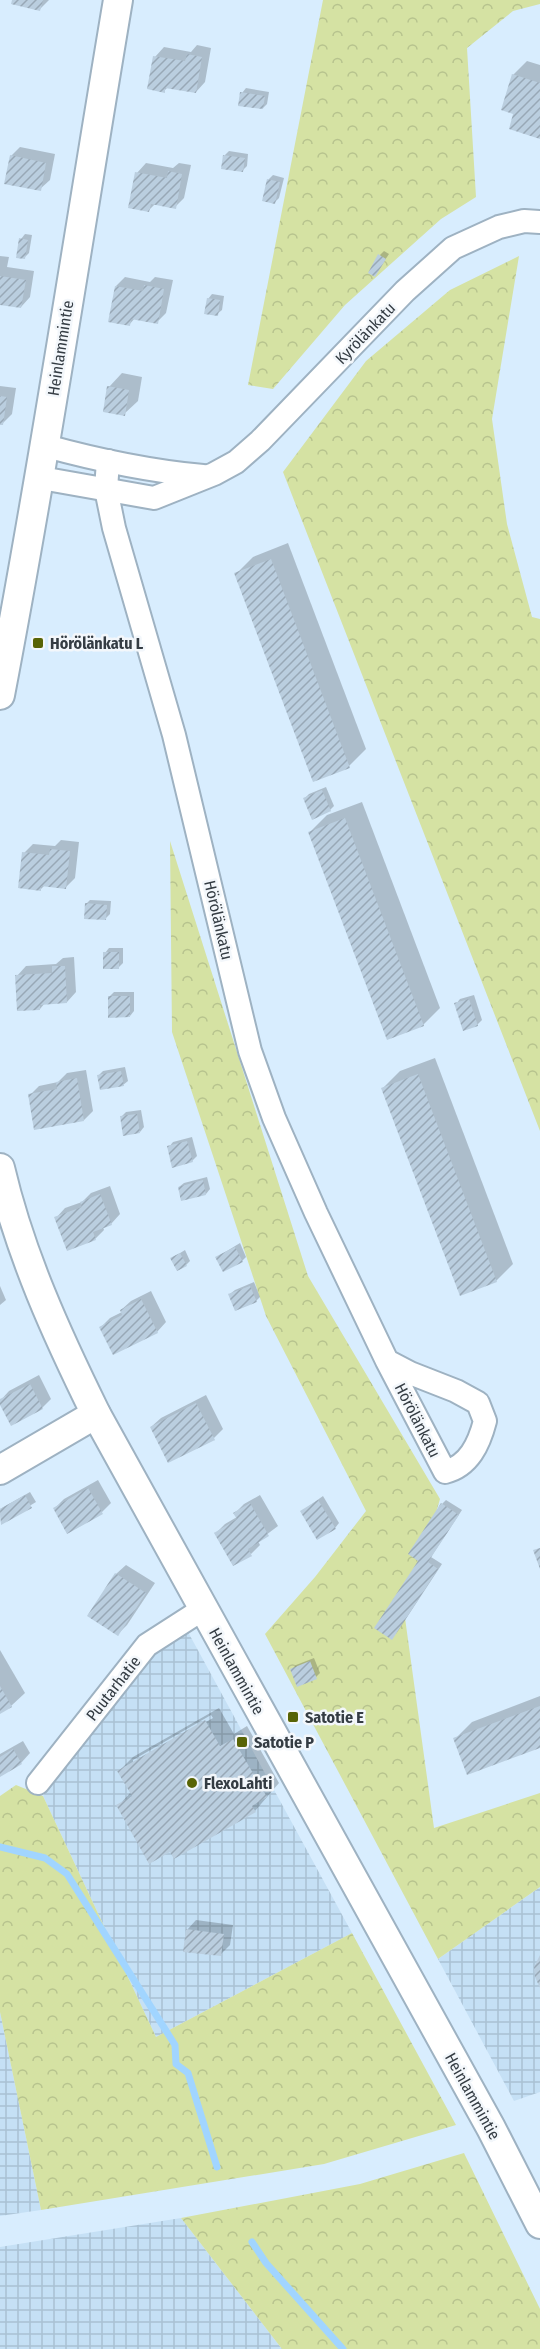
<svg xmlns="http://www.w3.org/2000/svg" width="540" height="2349" font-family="'Fira Sans Condensed',sans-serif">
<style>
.industrial{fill:url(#industrial-grid)}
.forest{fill:url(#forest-crowns)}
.shadow{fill:#0003;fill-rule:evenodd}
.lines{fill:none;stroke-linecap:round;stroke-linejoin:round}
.stream{stroke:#a1d5ff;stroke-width:7}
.building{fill:url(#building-hatch)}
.minor-casing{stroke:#9eb2c2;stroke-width:26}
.tertiary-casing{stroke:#9eb2c2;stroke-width:32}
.minor{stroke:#fff;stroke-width:22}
.tertiary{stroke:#fff;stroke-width:28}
.poi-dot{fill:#586405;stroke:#f3f7fb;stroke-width:2}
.labels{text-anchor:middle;stroke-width:5;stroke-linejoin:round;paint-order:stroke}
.street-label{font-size:16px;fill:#343c43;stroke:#f3f7fb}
.poi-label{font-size:16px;font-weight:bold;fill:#343c43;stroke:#f3f7fb;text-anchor:start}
</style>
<defs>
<pattern id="industrial-grid" width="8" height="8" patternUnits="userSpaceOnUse" patternTransform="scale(1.5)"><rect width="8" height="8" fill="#c5e0f5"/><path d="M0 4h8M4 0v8" fill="none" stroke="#aac1d3"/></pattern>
<pattern id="forest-crowns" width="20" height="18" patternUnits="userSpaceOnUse" patternTransform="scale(1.5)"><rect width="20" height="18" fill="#d5e2a3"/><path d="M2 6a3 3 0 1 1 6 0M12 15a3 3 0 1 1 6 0" fill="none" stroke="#b7c38e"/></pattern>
<pattern id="building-hatch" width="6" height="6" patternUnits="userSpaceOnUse" patternTransform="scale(1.5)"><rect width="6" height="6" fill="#bacedf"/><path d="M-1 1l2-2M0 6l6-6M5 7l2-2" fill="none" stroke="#98a8b6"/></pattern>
</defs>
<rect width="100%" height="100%" fill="#d8edfe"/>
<g class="industrial">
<polygon points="188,1632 352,1933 156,2037 43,1796 155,1651"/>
<polygon points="540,1887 540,2092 514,2101 438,1959"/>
<polygon points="0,2012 41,2210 0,2216"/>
<polygon points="181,2218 282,2349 0,2349 0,2247"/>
</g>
<g class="forest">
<polygon points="323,0 540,0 540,4 513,11 467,48 476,197 441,219 345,305 273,389 248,385"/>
<polygon points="519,256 492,419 507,524 532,617 540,619 540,1131 283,472 366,361 450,290"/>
<polygon points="170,841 308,1276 440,1499 405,1618 434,1828 540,1793 540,1887 438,1959 265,1634 315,1577 366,1511 266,1316 172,1032"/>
<polygon points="16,1785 43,1796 156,2037 352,1933 456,2125 324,2164 41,2210 0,2012 0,1796"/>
<polygon points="464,2153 540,2309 540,2349 282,2349 181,2218 360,2184"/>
</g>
<g class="shadow">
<polygon points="14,0 49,0 40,9"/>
<polygon points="197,45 211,48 205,82 196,92 168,87 164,91 155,57 164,47 191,52"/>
<polygon points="527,61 540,65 540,137 515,113 513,75"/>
<polygon points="246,88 269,92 267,104 263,108 242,93"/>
<polygon points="20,147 55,154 50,180 40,189 11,156"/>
<polygon points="229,151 248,154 247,166 242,171 224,156"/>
<polygon points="146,163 173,168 179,163 191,165 184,198 175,207 155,204 149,210 137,173"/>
<polygon points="273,175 284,178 279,198 275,202 268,180"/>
<polygon points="25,234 32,235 29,253 24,258 21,239"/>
<polygon points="384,251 389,254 375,275 380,255"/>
<polygon points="0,256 9,257 7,267 34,271 30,297 21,307 0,302"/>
<polygon points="125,277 150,282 155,277 173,280 166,313 157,322 135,318 129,325 116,286"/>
<polygon points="212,294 224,296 222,310 217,314 208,299"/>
<polygon points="122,373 142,377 138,401 124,414 109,387"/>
<polygon points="0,386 16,388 12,414 3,423 0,423"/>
<polygon points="288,543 366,749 349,766 236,574 253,557"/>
<polygon points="326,787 334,806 330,810 304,799 309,794"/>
<polygon points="362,802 440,1008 423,1025 310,832 327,815"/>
<polygon points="61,840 79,842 75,878 66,887 45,885 41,889 24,853 33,844 55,846"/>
<polygon points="90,900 111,901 110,914 105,919 86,904"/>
<polygon points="109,948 123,948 123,963 118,968 105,953"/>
<polygon points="74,957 76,992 67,1002 45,1003 40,1009 17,976 26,966 56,964 63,958"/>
<polygon points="114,992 134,992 134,1011 130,1016 109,997"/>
<polygon points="474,995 482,1020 477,1025 456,1004 460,999"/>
<polygon points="435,1058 513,1264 496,1281 383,1088 400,1071"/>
<polygon points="125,1067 128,1081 123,1085 99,1075 103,1071"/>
<polygon points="86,1070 93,1111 84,1120 30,1095 39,1086 58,1082 67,1073"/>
<polygon points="141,1110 144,1127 140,1132 121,1117 126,1112"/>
<polygon points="192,1137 197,1156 192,1161 169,1147 173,1142"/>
<polygon points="207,1177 210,1189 206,1194 179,1187 184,1183"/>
<polygon points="110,1186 120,1214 111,1224 103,1227 104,1230 95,1239 56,1218 65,1208 82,1202 91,1193"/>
<polygon points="240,1243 246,1257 242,1261 217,1257"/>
<polygon points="185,1250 190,1261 186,1265 172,1258"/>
<polygon points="254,1282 260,1297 256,1301 230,1294 235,1290"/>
<polygon points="0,1286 6,1300 0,1305"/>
<polygon points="151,1291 166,1322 157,1332 101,1327 110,1318 122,1312 121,1310 131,1301"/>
<polygon points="39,1375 51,1399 42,1408 0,1401 9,1391"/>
<polygon points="206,1395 223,1429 214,1438 151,1427 161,1418"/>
<polygon points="98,1480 111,1503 102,1512 54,1509 64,1499"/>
<polygon points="30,1492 36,1502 1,1523 0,1509"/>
<polygon points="260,1495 278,1526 258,1541 260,1545 251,1554 216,1533 225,1524 237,1517 235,1513 244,1504"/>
<polygon points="323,1496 339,1523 335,1528 302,1511"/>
<polygon points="446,1500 462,1510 431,1557 442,1564 396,1634 420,1560 442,1504"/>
<polygon points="126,1565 155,1583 127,1625 118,1634 116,1574"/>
<polygon points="0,1650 25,1693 11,1706 0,1713"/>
<polygon points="314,1658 320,1673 316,1677 292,1669 296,1665"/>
<polygon points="540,1696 540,1746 455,1739 472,1722"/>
<path d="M219 1708 234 1734 247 1726 279 1783 255 1811 171 1850 118 1806 131 1792 119 1771 133 1757ZM211 1715 213 1718 133 1763V1760Z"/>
<polygon points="23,1741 30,1753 21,1763 0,1775 0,1754"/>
<polygon points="196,1920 233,1925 230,1945 221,1954 187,1930"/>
</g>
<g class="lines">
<g class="stream">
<polyline points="0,1847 45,1858 67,1874 175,2045 176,2064 188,2073 217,2167"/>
<polyline points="252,2242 266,2263 343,2349"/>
</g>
</g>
<g class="building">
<polygon points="12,0 43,0 40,11 11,4"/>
<polygon points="187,54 202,57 196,93 165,88 165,93 147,89 153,56 185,61"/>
<polygon points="512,74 540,83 540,139 509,129 513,114 501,110"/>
<polygon points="240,92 265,96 263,109 238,106"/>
<polygon points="10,155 46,163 41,191 4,184"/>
<polygon points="223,155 245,158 243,172 221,169"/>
<polygon points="168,171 182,174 176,209 151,204 149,212 128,208 135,172 167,178"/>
<polygon points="267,179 280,182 275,204 262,201"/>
<polygon points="19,238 28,240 25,259 16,258"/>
<polygon points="378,254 386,259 375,277 368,273"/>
<polygon points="0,276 26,280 21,308 0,305"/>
<polygon points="144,285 164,289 158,324 131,319 130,326 108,322 115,286 143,291"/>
<polygon points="207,298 220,300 218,316 204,314"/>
<polygon points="107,386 129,390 125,416 103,412"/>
<polygon points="0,396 7,397 3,425 0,425"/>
<polygon points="271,559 350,768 313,782 234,573"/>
<polygon points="322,790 331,811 312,820 303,798"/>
<polygon points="345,818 424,1026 387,1040 308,832"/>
<polygon points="50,849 70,851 66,889 41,886 41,891 18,888 22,852 49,855"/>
<polygon points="85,903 107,905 106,920 84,919"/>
<rect x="103" y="952" width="16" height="17"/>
<polygon points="52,966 65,966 67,1003 40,1005 40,1010 17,1011 15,975 52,973"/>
<polygon points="108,996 130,996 130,1017 108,1018"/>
<polygon points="469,999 478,1026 463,1031 454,1003"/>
<polygon points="121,1071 124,1086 100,1090 97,1075"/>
<polygon points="418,1074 497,1282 460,1296 381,1088"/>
<polygon points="77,1078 84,1121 34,1130 28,1094 57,1089 56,1082"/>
<polygon points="137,1114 140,1133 123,1136 120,1116"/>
<polygon points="187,1141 193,1162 172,1168 167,1146"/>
<polygon points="203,1180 206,1195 181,1201 178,1187"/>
<polygon points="100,1194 112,1225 93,1232 96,1240 67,1251 54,1217 82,1207 80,1202"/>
<polygon points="235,1247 243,1262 223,1272 215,1257"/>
<polygon points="180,1253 187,1266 177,1271 170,1258"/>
<polygon points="250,1286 257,1302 235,1311 228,1294"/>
<polygon points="141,1299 158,1333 113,1355 99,1327 122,1315 120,1310"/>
<polygon points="30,1384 43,1409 11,1426 0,1405 0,1399"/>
<polygon points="196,1403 215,1440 168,1463 150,1427"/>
<polygon points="88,1488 103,1514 67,1534 53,1508"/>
<polygon points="25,1495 32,1508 1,1525 0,1509"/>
<polygon points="318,1500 336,1529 317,1540 300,1511"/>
<polygon points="250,1503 269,1536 248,1549 252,1556 233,1566 214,1533 237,1519 233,1513"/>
<polygon points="441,1503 459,1515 428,1562 438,1569 392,1640 374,1628 418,1561 408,1554"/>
<polygon points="540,1548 540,1569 533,1550"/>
<polygon points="115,1573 146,1593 118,1636 87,1616"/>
<polygon points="310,1661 317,1679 297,1687 290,1669"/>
<polygon points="0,1686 12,1707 0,1714"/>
<polygon points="540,1706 540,1748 467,1775 453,1738"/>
<polygon points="205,1720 220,1746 233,1739 267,1797 252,1806 256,1812 174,1859 170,1852 149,1864 116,1805 132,1796 117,1771"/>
<polygon points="13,1749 22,1764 0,1777 0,1757"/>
<polygon points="186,1929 224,1934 221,1956 183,1952"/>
<polygon points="540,1955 540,1988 535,1977 534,1967"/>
</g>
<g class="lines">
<defs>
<g id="minor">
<path d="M46 446C97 460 149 471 203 476"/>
<path d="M108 461 106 489 114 528 174 735 250 1051 274 1118 316 1213 387 1361 445 1472C469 1466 479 1444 485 1421L478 1403 456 1391 410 1373 387 1361"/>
<polyline points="41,478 154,498 214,474 236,462 260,441 405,291 453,248 499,227 524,221 540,222"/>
<polyline points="38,1783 147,1645 203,1609"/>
</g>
<g id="tertiary">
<path d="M0 695C44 464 79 232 118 0"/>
<path d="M0 1168C20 1254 57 1335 96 1414L491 2128 540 2224"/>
<polyline points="0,1470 96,1414"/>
</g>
</defs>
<use href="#minor" class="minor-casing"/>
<use href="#tertiary" class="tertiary-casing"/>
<use href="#minor" class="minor"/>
<use href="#tertiary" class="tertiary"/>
</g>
<g class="poi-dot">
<rect x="32" y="637" width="12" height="12" rx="3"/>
<rect x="287" y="1711" width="12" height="12" rx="3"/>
<rect x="236" y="1736" width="12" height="12" rx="3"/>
<circle cx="192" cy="1783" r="6"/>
</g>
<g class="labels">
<g class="street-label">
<text transform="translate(365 333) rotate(-46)" y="6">Kyrölänkatu</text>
<text transform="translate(60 348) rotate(-81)" y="6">Heinlammintie</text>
<text transform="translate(219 920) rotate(77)" y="6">Hörölänkatu</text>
<text transform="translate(418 1420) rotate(63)" y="6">Hörölänkatu</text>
<text transform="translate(237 1671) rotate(61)" y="6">Heinlammintie</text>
<text transform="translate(113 1688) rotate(-52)" y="6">Puutarhatie</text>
<text transform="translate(473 2096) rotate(61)" y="6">Heinlammintie</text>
</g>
<g class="poi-label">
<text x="50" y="649">Hörölänkatu L</text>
<text x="305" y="1723">Satotie E</text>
<text x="254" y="1748">Satotie P</text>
<text x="204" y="1789">FlexoLahti</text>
</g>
</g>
</svg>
